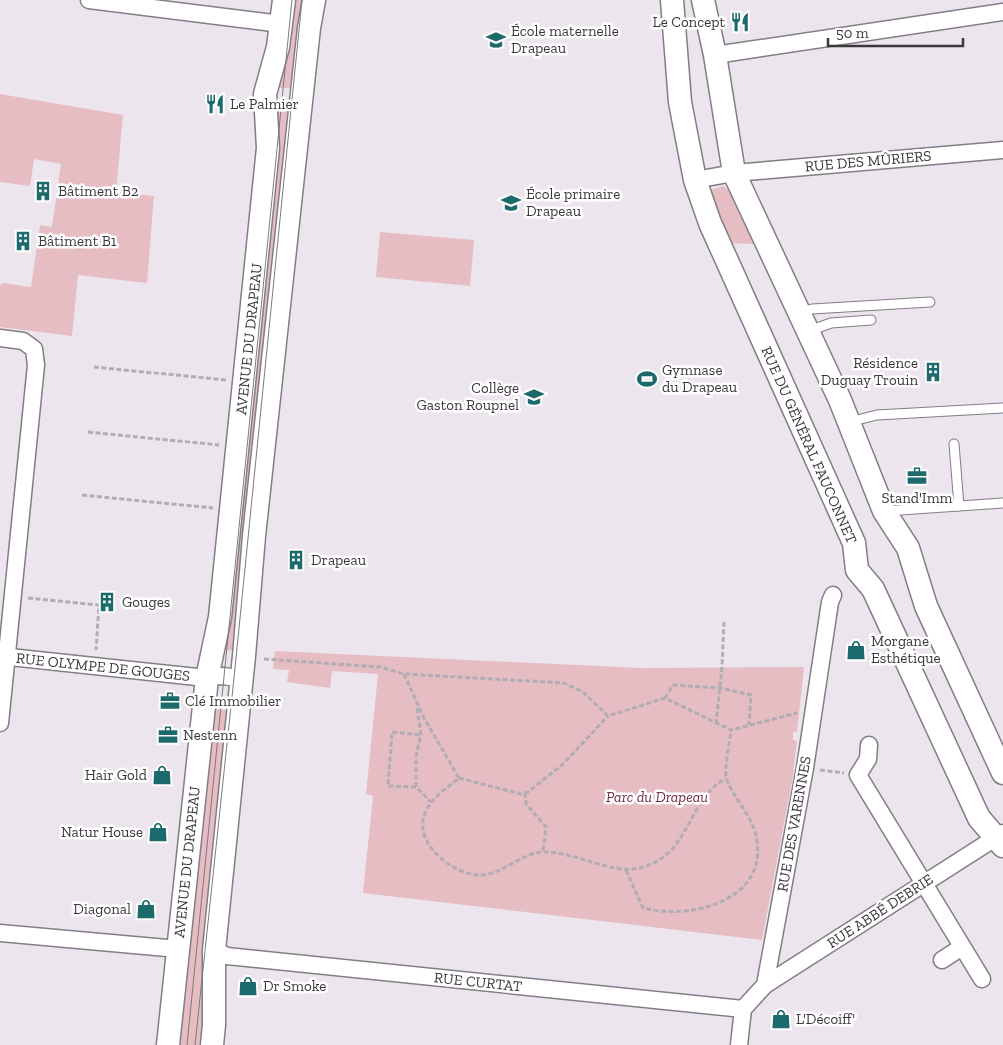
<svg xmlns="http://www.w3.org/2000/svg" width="1003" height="1045" font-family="'Zilla Slab',serif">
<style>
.green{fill:#e5bdc3}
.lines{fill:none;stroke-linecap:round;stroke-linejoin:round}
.lane-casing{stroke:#837d85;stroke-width:11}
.street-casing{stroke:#837d85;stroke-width:19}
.secondary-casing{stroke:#837d85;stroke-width:25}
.path{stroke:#b2acb4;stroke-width:3;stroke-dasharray:5 2.5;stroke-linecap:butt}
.lane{stroke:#fff;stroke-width:9}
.street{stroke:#fff;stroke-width:16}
.secondary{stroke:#fff;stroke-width:22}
.tram{stroke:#7d797f;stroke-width:1}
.labels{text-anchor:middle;stroke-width:5;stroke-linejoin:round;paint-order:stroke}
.poi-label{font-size:15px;fill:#3b383c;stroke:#fff;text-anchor:start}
.street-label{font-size:15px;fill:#3b383c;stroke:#fff}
.park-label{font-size:15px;font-style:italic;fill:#742c3e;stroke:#fff}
</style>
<rect width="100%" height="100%" fill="#ece5ee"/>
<g class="green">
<polygon points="289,0 310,0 298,89 272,87"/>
<polygon points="0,94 123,115 116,192 154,196 147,283 78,275 72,336 0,327 0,286 3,283 31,287 40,225 52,227 61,164 34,159 30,186 0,182"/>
<polygon points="271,105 296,107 238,651 219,649"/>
<polygon points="723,186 734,193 754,244 727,243 708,196 711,190"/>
<polygon points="380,232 474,240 470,286 376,277"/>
<polygon points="275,651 641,668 804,667 797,732 793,732 793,740 797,741 793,776 762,940 363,893 373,796 366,794 378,674 332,671 330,688 287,682 289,670 273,669"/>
<polygon points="208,708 233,711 204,1045 173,1045"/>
</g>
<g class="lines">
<defs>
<g id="lane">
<polyline points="801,312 812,309 930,302"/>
<polyline points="809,331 831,323 871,320"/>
<polyline points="849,422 877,415 1003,408"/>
<polyline points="954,444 959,506"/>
<polyline points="886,511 1003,503"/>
</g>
<g id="street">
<polyline points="89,0 281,24"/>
<polyline points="715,55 1003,12"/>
<polyline points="695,180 734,173 1003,150"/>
<polyline points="0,338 23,341 34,349 36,365 0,723"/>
<polyline points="0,656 197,677 224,676 241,679"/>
<polyline points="869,745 868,759 858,775 982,979"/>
<polyline points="0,933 178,949"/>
<polyline points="214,950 227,956 743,1009"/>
<polyline points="942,960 962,947"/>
<polyline points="765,985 1003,833"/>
<polyline points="739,1045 743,1009 765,985 805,768 830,602 833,595"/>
</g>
<g id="secondary">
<polyline points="672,0 680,102 695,180 710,223 854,543 857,570 873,589 979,818 1003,846"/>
<polyline points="703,0 715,55 734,173 840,400 884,511 908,548 926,606 1003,773"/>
<polyline points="168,1045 207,678 220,617 268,148 265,94 278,47 284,0"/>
<polyline points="212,1045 214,1025 214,950 244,656 254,536 309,28 314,0"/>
</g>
</defs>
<use href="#lane" class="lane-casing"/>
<use href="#street" class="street-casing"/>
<use href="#secondary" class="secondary-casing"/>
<g class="path">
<polyline points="94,367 226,380"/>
<polyline points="88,432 219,445"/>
<polyline points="82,495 213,508"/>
<polyline points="28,598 99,605 96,650"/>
<polyline points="264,659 380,667 404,674 564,683 583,692 608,716 665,698 731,730 797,713"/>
<path d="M404 674 424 718 459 778C446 789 429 799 424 816 415 845 454 875 480 875 503 875 520 853 543 852 576 851 614 877 643 867 684 855 685 818 711 790 715 785 721 782 726 778"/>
<polyline points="665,698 673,685 720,688 751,695 749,725"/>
<polyline points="417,708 421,735 416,756 416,787 431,802"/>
<polyline points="716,724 722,667 724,622"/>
<polyline points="820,770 844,773"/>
<polyline points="459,778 521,794 528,792 562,765 608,716"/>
<polyline points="416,787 388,786 392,732 421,735"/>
<polyline points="525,793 526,804 546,827 543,852"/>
<path d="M626 870 643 908C689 920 766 902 757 841 754 817 735 801 727 780 723 771 730 741 731 730"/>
</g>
<use href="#lane" class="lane"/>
<use href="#street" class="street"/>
<use href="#secondary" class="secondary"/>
<g class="tram">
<polyline points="187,1045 292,0"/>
<polyline points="195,1045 234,678 302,0"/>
</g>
</g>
<defs>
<symbol id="restaurant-bare" viewBox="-9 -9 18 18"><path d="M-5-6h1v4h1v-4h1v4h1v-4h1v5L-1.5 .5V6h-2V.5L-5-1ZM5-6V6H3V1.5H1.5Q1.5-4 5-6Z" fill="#1d6a6c" stroke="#fff" stroke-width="2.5" paint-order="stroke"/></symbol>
<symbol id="school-bare" viewBox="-9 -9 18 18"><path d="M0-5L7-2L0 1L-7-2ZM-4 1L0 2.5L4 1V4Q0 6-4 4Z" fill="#1d6a6c" stroke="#fff" stroke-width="2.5" paint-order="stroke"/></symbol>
<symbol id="building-bare" viewBox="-9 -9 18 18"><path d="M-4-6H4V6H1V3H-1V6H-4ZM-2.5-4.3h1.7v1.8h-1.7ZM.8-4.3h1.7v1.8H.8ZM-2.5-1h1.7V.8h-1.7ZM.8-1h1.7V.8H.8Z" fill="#1d6a6c" stroke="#fff" stroke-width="2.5" paint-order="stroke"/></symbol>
<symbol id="stadium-bare" viewBox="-9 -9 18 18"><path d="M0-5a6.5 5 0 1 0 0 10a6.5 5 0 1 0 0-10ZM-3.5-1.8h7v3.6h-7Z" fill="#1d6a6c" stroke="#fff" stroke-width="2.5" paint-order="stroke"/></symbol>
<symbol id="office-bare" viewBox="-9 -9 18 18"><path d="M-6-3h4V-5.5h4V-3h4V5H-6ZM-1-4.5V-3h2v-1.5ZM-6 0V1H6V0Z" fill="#1d6a6c" stroke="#fff" stroke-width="2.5" paint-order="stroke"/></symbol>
<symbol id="shop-bare" viewBox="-9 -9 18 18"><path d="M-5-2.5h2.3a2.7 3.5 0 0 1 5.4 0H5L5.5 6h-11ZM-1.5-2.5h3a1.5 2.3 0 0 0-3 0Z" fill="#1d6a6c" stroke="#fff" stroke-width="2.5" paint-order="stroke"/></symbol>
</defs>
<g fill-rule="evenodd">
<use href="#restaurant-bare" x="726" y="8" width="28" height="28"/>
<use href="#school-bare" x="482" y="26" width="28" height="28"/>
<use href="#restaurant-bare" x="201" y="90" width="28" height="28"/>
<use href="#building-bare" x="29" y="177" width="28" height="28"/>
<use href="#school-bare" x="497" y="189" width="28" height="28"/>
<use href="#building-bare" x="9" y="227" width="28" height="28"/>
<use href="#building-bare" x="919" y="358" width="28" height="28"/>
<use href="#stadium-bare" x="633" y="365" width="28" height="28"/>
<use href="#school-bare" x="520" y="383" width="28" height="28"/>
<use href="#office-bare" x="903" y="462" width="28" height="28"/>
<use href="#building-bare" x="282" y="546" width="28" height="28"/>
<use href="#building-bare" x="93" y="588" width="28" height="28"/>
<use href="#shop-bare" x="842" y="636" width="28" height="28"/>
<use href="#office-bare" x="156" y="687" width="28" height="28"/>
<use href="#office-bare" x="154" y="721" width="28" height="28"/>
<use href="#shop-bare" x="148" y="761" width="28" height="28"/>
<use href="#shop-bare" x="144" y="818" width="28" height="28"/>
<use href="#shop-bare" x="132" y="895" width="28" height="28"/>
<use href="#shop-bare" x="234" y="972" width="28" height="28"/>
<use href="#shop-bare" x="767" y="1005" width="28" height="28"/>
</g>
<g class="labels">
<g class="poi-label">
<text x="725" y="27" text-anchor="end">Le Concept</text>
<text x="511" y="36">École maternelle<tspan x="511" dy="17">Drapeau</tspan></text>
<text x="230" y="109">Le Palmier</text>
<text x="58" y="196">Bâtiment B2</text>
<text x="526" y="199">École primaire<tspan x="526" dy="17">Drapeau</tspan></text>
<text x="38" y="246">Bâtiment B1</text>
<text x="918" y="368" text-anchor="end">Résidence<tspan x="918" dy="17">Duguay Trouin</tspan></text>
<text x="662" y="375">Gymnase<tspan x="662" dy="17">du Drapeau</tspan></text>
<text x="519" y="393" text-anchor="end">Collège<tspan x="519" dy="17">Gaston Roupnel</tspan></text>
<text x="917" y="503" text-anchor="middle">Stand'Imm</text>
<text x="311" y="565">Drapeau</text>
<text x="122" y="607">Gouges</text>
<text x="871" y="646">Morgane<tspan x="871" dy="17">Esthétique</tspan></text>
<text x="185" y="706">Clé Immobilier</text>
<text x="183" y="740">Nestenn</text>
<text x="147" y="780" text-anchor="end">Hair Gold</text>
<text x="143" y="837" text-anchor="end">Natur House</text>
<text x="131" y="914" text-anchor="end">Diagonal</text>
<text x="263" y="991">Dr Smoke</text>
<text x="796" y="1024">L'Décoiff'</text>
</g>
<g class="street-label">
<text transform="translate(868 161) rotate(-5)" y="5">RUE DES MÛRIERS</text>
<text transform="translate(249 339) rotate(-84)" y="5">AVENUE DU DRAPEAU</text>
<text transform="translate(809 445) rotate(66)" y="5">RUE DU GÉNÉRAL FAUCONNET</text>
<text transform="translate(103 667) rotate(6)" y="5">RUE OLYMPE DE GOUGES</text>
<text transform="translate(794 824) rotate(-80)" y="5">RUE DES VARENNES</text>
<text transform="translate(187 862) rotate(-84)" y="5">AVENUE DU DRAPEAU</text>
<text transform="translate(880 911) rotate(-33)" y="5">RUE ABBÉ DEBRIE</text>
<text transform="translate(478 982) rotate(6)" y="5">RUE CURTAT</text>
</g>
<g class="park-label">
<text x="657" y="802">Parc du Drapeau</text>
</g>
</g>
<path d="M828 38v8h135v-8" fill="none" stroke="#3b383c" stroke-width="2.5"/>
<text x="836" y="38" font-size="15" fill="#3b383c" stroke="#ffffff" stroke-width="4" paint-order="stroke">50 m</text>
</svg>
